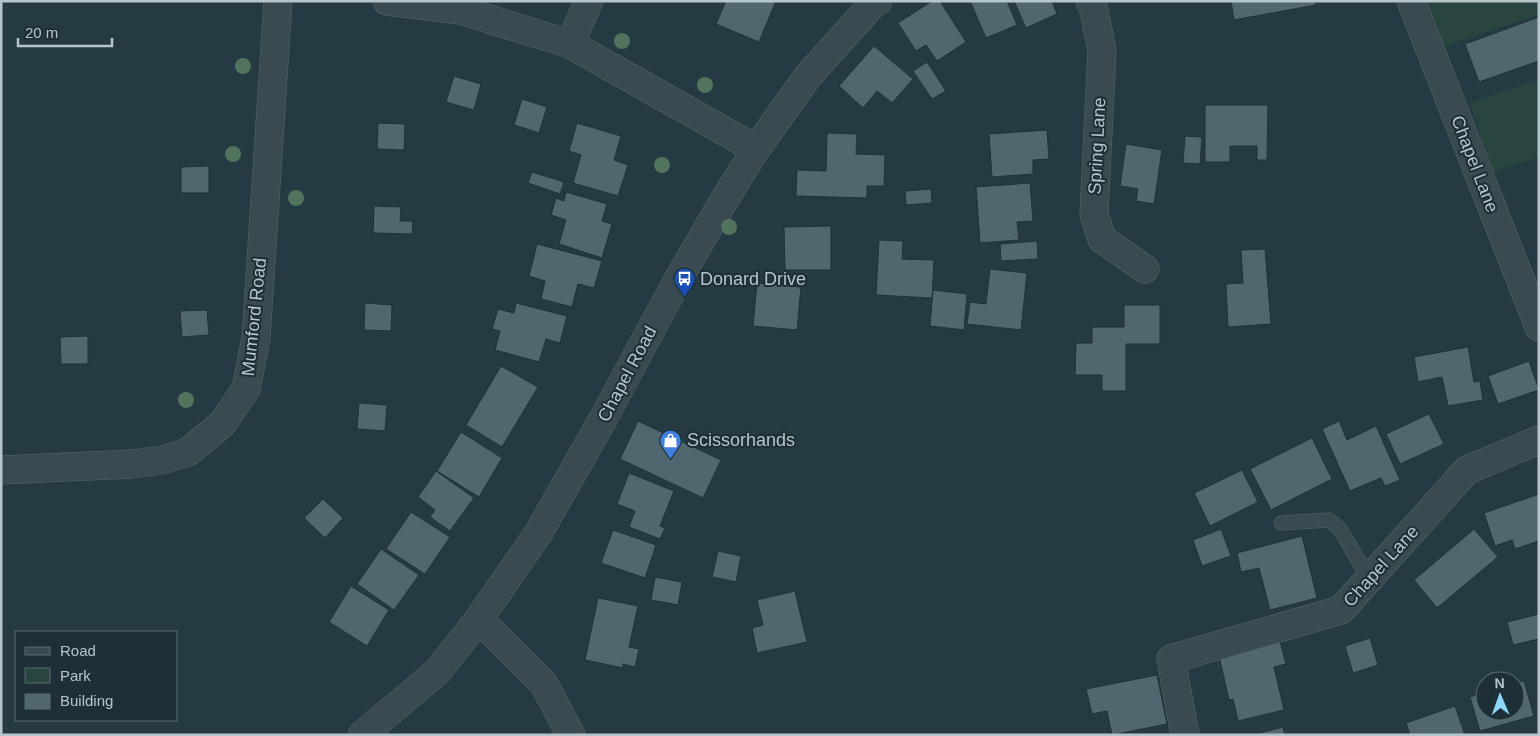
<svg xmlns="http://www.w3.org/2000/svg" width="1540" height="736" font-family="Helvetica,sans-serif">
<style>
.green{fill:#28453f}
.building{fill:#50676f;stroke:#203139}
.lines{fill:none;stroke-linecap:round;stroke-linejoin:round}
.service-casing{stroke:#57686f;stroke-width:15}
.minor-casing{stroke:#57686f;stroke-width:29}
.tertiary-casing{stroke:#57686f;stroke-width:29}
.service{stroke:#3a4a51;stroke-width:14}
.minor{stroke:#3a4a51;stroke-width:28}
.tertiary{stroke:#3a4a51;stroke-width:28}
.tree{fill:#52735e}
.labels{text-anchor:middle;stroke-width:4;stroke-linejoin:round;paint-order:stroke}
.street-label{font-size:18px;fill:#b6c5cb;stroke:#1e2f37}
.poi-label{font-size:18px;fill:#b6c5cb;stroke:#1e2f37;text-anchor:start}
</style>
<rect width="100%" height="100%" fill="#253a42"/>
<g class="green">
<polygon points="1424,1 1539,1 1539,14 1443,47"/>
<polygon points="1539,80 1539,157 1493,172 1470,103"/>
</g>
<g class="building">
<polygon points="726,1 776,1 759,42 716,24"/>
<polygon points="932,1 940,1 966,42 937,61 926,45 916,51 898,23"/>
<polygon points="970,1 1007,1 1017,25 986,38"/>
<polygon points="1014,1 1052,1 1057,14 1026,28"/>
<polygon points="1231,1 1315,1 1316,5 1234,20"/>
<polygon points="1539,17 1539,61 1479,82 1465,44"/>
<polygon points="874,46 913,79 892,103 877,91 863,108 839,86"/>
<polygon points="927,62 946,91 932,99 913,71"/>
<polygon points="454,76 481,84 474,110 446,102"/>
<polygon points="522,99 547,107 539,133 514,125"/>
<polygon points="1205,105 1268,105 1267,160 1257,160 1257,146 1230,146 1230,162 1205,162"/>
<polygon points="378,123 405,124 404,150 377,149"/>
<polygon points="577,123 621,136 614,160 628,165 618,196 573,183 581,155 569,151"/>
<polygon points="1047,130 1049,159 1033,160 1033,174 992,177 989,134"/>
<polygon points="827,133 857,134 856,154 885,155 884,186 867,186 867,198 796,196 797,170 826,171"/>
<polygon points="1185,136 1202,137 1200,164 1183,163"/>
<polygon points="1126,144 1162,150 1154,204 1136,201 1138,189 1120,186"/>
<polygon points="209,166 209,193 181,193 181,167"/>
<polygon points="532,172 564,182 560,194 528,183"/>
<polygon points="1030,183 1033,221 1017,222 1019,240 980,243 976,187"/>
<polygon points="931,189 932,203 906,205 905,191"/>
<polygon points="566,192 607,204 602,221 612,224 602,258 559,244 566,220 551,215 556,198 564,201"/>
<polygon points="374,206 401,207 400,221 413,221 412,234 373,233"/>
<polygon points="831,226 831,270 785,270 784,227"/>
<polygon points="879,240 903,241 902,259 934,260 932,298 876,295"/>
<polygon points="1037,241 1038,259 1001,261 1000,244"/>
<polygon points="537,244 602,261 594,288 578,284 572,307 541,299 545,281 529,276"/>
<polygon points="1265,249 1271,324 1228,327 1226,284 1243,283 1241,250"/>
<polygon points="990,269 1027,273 1021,330 967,324 970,302 986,304"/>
<polygon points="757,283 801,287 797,330 753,326"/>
<polygon points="933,290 967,294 964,330 930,326"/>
<polygon points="365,303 392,305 391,331 364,330"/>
<polygon points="516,303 567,316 560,343 546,339 539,362 495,350 500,331 492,329 498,309 514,313"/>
<polygon points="1124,305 1160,305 1160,344 1126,344 1126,391 1102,391 1102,375 1075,375 1076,343 1092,343 1092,327 1124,327"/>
<polygon points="207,310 209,335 182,337 180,311"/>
<polygon points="88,336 88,364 61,364 60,337"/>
<polygon points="1468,347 1474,382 1480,381 1483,400 1448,406 1442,377 1418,382 1414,357"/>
<polygon points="1529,361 1539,390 1498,404 1488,376"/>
<polygon points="501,366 538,387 502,447 466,425"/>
<polygon points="359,403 387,405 385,431 357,429"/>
<polygon points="1429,414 1444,444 1400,464 1386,434"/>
<polygon points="638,421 721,460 703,498 620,459"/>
<polygon points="1339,421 1347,440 1376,426 1400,480 1385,486 1381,478 1350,491 1322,429"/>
<polygon points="461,432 502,458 479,497 437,471"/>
<polygon points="1312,438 1332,479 1271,510 1250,469"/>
<polygon points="1242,470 1258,502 1210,526 1194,493"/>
<polygon points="436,471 474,498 450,531 430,517 435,510 418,497"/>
<polygon points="629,473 674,491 660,526 665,528 660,539 629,527 635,511 617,504"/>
<polygon points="1539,494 1539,541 1515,549 1512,540 1495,546 1484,513"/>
<polygon points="323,499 343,518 325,538 304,518"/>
<polygon points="411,512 450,537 425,574 386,549"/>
<polygon points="1221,529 1231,556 1202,566 1193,540"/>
<polygon points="1474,529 1498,557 1437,608 1414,580"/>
<polygon points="613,530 656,545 645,578 601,563"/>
<polygon points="1302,536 1317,598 1270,610 1259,568 1241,572 1237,553"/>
<polygon points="381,549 419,575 394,610 357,584"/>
<polygon points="718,551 741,556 736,582 712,577"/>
<polygon points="655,577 682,582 678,605 651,600"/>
<polygon points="351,586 389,610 367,646 329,622"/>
<polygon points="795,591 807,642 757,653 752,628 763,625 757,600"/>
<polygon points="598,598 638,606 629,647 639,649 635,667 623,664 623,668 585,660"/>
<polygon points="1539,614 1539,639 1513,645 1507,622"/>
<polygon points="1370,638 1378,665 1353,673 1345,646"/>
<polygon points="1280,641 1286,664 1274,667 1284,710 1238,721 1233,699 1229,700 1219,656"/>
<polygon points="1157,675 1167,724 1112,735 1107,711 1092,714 1086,689"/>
<polygon points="1524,681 1534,716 1480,731 1470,697 1485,692 1485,711 1515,711 1515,684"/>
<polygon points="1455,706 1465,735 1410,735 1406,723"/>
<polygon points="1283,727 1285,735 1252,735"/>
</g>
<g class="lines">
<defs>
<polyline id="service" points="1281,523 1329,520 1340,529 1369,579"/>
<g id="minor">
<polyline points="387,1 460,10 570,44 756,149"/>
<polyline points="1090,1 1094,11 1102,50 1094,214 1102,239 1145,269"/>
<polyline points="1411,1 1539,327"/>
<polyline points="570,44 589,1"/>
<polyline points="1,470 132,464 162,460 188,452 223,423 246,389 256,338 278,1"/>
<polyline points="479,619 544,684 571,735"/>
<polyline points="1185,735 1171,659 1341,610 1467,470 1539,440"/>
</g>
<polyline id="tertiary" points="362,735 437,672 479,619 539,532 603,419 675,285 723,202 756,149 808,76 870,7 878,1"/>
</defs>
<use href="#service" class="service-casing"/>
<use href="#minor" class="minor-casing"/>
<use href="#tertiary" class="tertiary-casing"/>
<use href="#service" class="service"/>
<use href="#minor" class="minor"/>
<use href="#tertiary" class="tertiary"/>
</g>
<g class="tree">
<circle cx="622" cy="41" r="8"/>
<circle cx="243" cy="66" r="8"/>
<circle cx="705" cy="85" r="8"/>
<circle cx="233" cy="154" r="8"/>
<circle cx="662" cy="165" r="8"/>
<circle cx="296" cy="198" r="8"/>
<circle cx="729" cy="227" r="8"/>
<circle cx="186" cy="400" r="8"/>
</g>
<defs>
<symbol id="bus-pin" viewBox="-11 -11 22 30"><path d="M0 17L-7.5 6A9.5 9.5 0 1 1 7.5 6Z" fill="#1a4fb4" stroke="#1e2f37"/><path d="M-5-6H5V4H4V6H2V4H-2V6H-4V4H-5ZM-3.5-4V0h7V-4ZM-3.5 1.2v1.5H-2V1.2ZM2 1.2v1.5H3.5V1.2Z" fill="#fff"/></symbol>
<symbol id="shop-pin" viewBox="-11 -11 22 30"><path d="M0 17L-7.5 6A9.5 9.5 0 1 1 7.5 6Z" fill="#3f7fe0" stroke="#1e2f37"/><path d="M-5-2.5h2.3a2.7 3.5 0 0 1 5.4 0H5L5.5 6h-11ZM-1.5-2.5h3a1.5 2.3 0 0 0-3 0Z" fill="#fff"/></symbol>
</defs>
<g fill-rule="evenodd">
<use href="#bus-pin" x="672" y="266" width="25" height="34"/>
<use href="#shop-pin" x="658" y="428" width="25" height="34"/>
</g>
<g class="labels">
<g class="street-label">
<text transform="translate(1097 146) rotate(-87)" y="6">Spring Lane</text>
<text transform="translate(1475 164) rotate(69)" y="6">Chapel Lane</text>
<text transform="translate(254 317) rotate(-84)" y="6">Mumford Road</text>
<text transform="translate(627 374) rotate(-62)" y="6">Chapel Road</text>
<text transform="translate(1381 566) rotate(-48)" y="6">Chapel Lane</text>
</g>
<g class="poi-label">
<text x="700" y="285">Donard Drive</text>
<text x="687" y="446">Scissorhands</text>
</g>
</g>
<rect width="1540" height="736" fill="none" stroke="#b6c5cb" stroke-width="5"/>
<rect x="15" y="631" width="162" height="90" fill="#1e2f37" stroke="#5b6b72"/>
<rect x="25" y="647" width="25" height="8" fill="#3a4a51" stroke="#5b6b72"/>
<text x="60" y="656" font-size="15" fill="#b6c5cb">Road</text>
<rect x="25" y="668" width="25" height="15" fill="#28453f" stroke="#5b6b72"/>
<text x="60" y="681" font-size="15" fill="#b6c5cb">Park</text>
<rect x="25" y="694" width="25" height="15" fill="#50676f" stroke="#5b6b72"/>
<text x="60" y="706" font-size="15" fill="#b6c5cb">Building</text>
<g transform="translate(1500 696) rotate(358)"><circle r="24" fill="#1e2f37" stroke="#5b6b72"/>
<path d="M0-4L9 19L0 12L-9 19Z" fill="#8cd6fb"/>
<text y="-8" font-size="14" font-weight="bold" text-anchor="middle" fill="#b6c5cb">N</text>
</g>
<path d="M18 38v8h94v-8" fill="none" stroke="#b6c5cb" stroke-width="2.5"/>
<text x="25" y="38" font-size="15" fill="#b6c5cb" stroke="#1e2f37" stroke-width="4" paint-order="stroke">20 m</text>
</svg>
